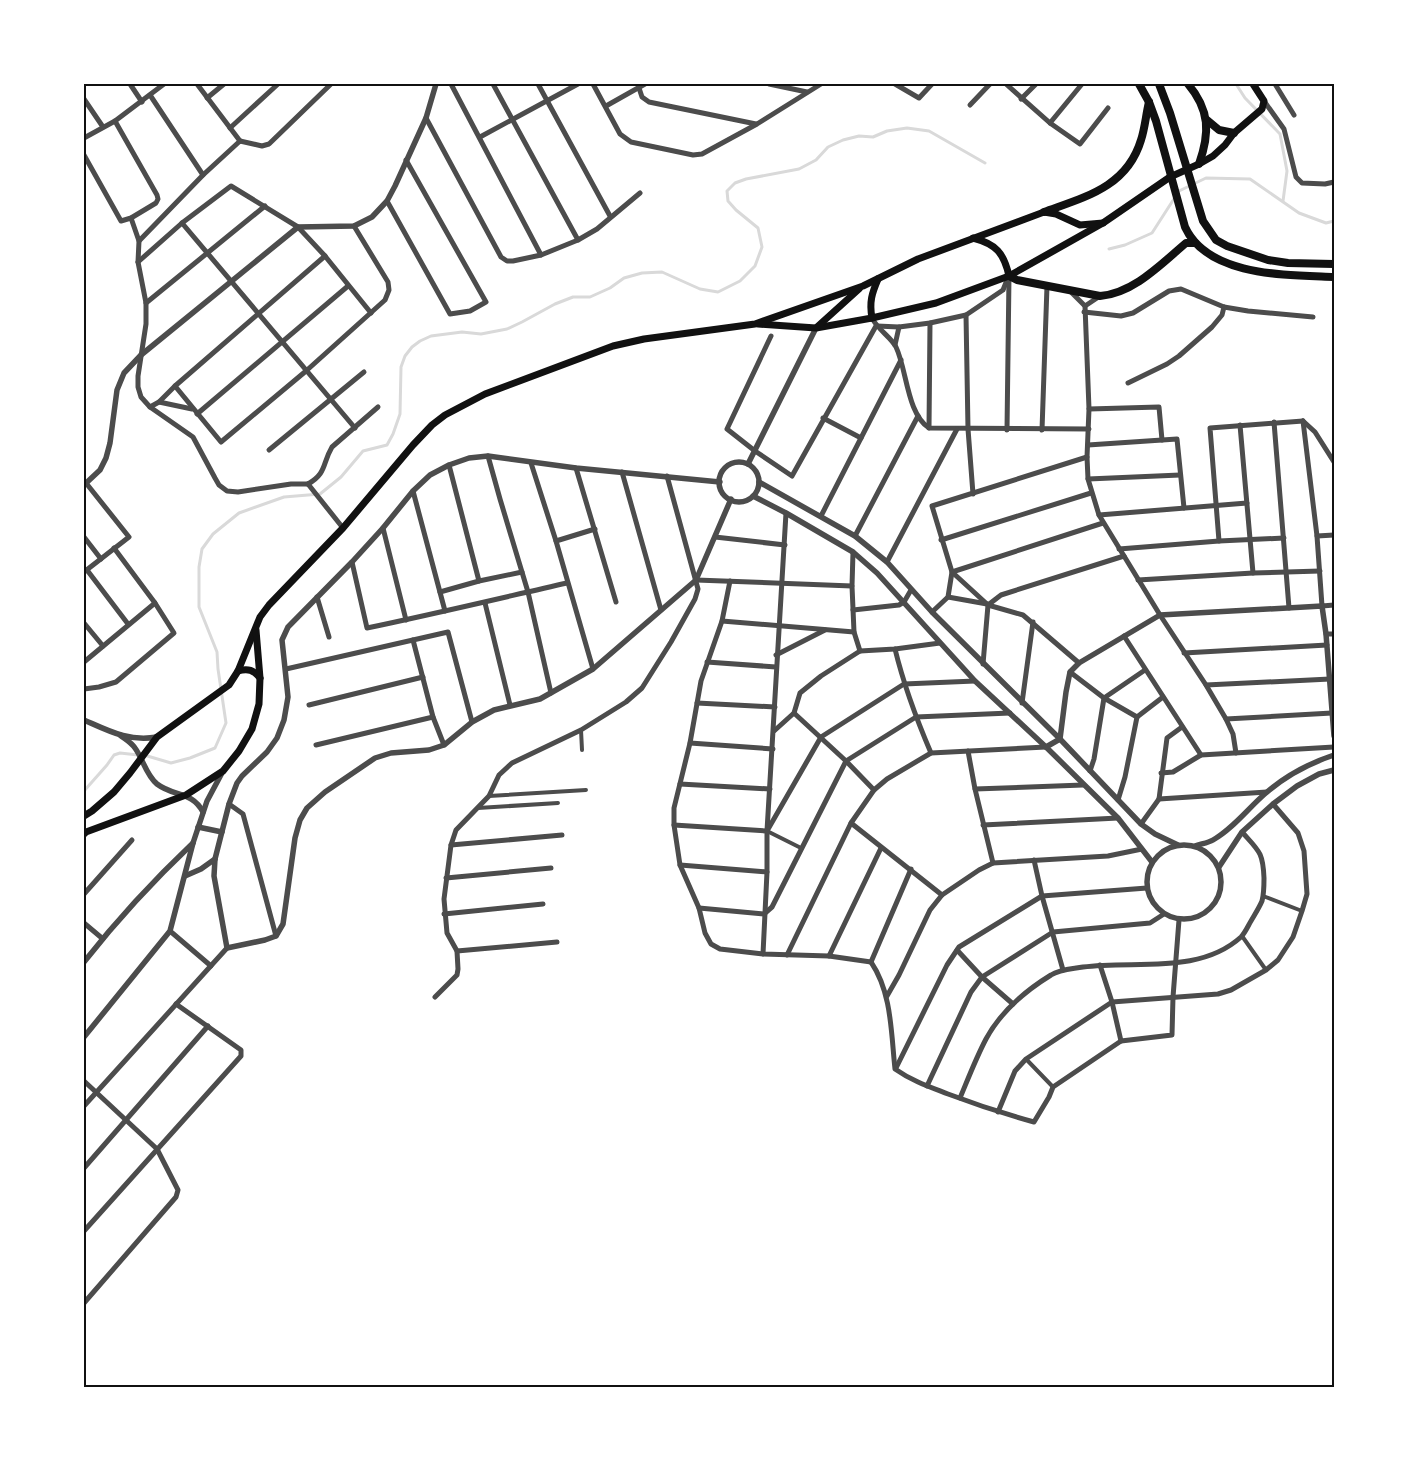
<svg xmlns="http://www.w3.org/2000/svg" width="1418" height="1471" font-family="Cabin,sans-serif">
<style>
.lines{fill:none;stroke-linecap:round;stroke-linejoin:round}
.stream{stroke:#d9d9d9;stroke-width:3}
.pedestrian{stroke:#4c4c4c;stroke-width:4}
.minor{stroke:#4c4c4c;stroke-width:5}
.tertiary{stroke:#4c4c4c;stroke-width:5.5}
.secondary{stroke:#111;stroke-width:7}
.primary{stroke:#111;stroke-width:8}
.neatline{fill:none;stroke:#111;stroke-width:2}
</style>
<rect width="100%" height="100%" fill="#fff"/>
<g class="lines">
<g class="stream">
<polyline points="1236,84 1245,98 1280,134 1287,171 1283,201"/>
<polyline points="1109,249 1125,245 1152,233 1179,191 1206,178 1250,179 1299,213 1326,223 1334,221"/>
<polyline points="144,755 171,763 190,758 215,748 226,723 218,669 217,652 199,607 199,567 202,549 213,534 239,513 284,497 320,494 341,477 363,451 387,445 393,434 400,414 401,367 405,356 412,347 420,341 431,336 462,332 481,334 507,329 522,322 555,304 573,297 590,297 610,288 624,278 642,273 662,272 700,289 718,292 740,281 755,266 762,247 758,228 736,210 728,201 727,191 735,183 746,179 799,169 816,160 828,147 843,140 859,136 873,137 887,131 907,128 929,131 985,163"/>
<polyline points="84,791 107,765 114,755 120,753 138,755"/>
</g>
<g class="pedestrian">
<polyline points="581,730 582,750"/>
<polyline points="489,796 586,790"/>
<polyline points="478,808 558,803"/>
<polyline points="767,831 801,848"/>
<polyline points="1263,896 1302,911"/>
<polyline points="1242,936 1266,970"/>
<polyline points="1026,1059 1053,1087"/>
</g>
<g class="minor">
<polyline points="130,84 142,102"/>
<polyline points="197,84 240,141"/>
<polyline points="451,84 541,255"/>
<polyline points="493,84 578,240"/>
<polyline points="538,84 610,216"/>
<polyline points="593,84 620,134 631,142 693,155 702,154 757,124 821,84"/>
<polyline points="769,84 807,92"/>
<polyline points="895,84 919,98 932,84"/>
<polyline points="1006,84 1050,123 1080,144 1108,108"/>
<polyline points="1275,84 1294,115"/>
<polyline points="639,88 642,97 649,102 756,124"/>
<polyline points="150,95 203,175"/>
<polyline points="207,98 224,84"/>
<polyline points="84,99 103,127"/>
<polyline points="1021,99 1036,84"/>
<polyline points="1264,101 1284,129 1296,177 1302,183 1325,184 1334,182"/>
<polyline points="970,105 990,84"/>
<polyline points="606,106 645,84"/>
<polyline points="426,118 501,257 507,261 513,261 541,255 578,240 597,229 640,193"/>
<polyline points="1050,123 1082,84"/>
<polyline points="230,128 278,84"/>
<polyline points="480,137 578,84"/>
<polyline points="84,138 115,121 164,84"/>
<polyline points="240,141 262,146 269,144 331,84"/>
<polyline points="84,155 121,221 131,218 156,203 158,199 157,195 115,121"/>
<polyline points="387,201 450,314 470,311 486,302 406,160"/>
<polyline points="131,218 139,241 138,262 146,303 146,324 138,376 138,387 141,397 150,407 193,437 215,478 219,485 227,491 238,492 291,484 308,484"/>
<polyline points="182,223 355,428"/>
<polyline points="139,241 203,175 240,141"/>
<polyline points="138,262 182,223 231,186 298,227 325,256 371,313"/>
<polyline points="1069,290 1085,306 1089,409 1087,457 1088,479 1099,515 1160,615 1206,685 1226,719 1233,734 1236,753"/>
<polyline points="146,303 265,206"/>
<polyline points="1085,306 1100,296"/>
<polyline points="1084,312 1121,316 1133,313 1169,291 1181,289 1224,307 1248,311 1313,317"/>
<polyline points="966,315 968,429 973,494"/>
<path d="M872 318C878 330 891 337 896 347 907 370 907 414 929 428L1089 429"/>
<polyline points="877,326 899,327 930,323 966,315 1003,290 1007,280"/>
<polyline points="771,336 727,429 755,451 792,476 876,326"/>
<polyline points="895,345 899,327"/>
<polyline points="1128,383 1167,364 1179,356 1212,327 1222,315 1224,307"/>
<polyline points="175,386 221,442 306,371 385,300 389,290 388,282 354,226"/>
<polyline points="159,402 192,409"/>
<polyline points="150,407 159,402 175,386 325,256"/>
<polyline points="1089,409 1159,407 1162,440"/>
<polyline points="197,414 348,286"/>
<polyline points="823,418 861,438"/>
<polyline points="1303,421 1317,536 1322,606 1334,605"/>
<polyline points="1303,421 1315,432 1334,462"/>
<polyline points="1274,422 1289,608"/>
<polyline points="1240,425 1253,573"/>
<polyline points="929,428 930,323"/>
<polyline points="1007,430 1009,276"/>
<polyline points="1042,430 1047,286"/>
<polyline points="1088,445 1177,439 1184,508"/>
<polyline points="269,450 364,372"/>
<polyline points="488,456 500,499 528,592 551,693"/>
<polyline points="531,463 556,541 593,669"/>
<polyline points="449,465 479,581"/>
<polyline points="576,468 616,602"/>
<polyline points="622,472 661,610"/>
<polyline points="1088,479 1180,475"/>
<path d="M308 484C327 473 322 464 332 447L378 407"/>
<polyline points="308,484 343,528"/>
<polyline points="413,491 445,611"/>
<polyline points="1099,515 1247,503"/>
<polyline points="821,516 901,360"/>
<polyline points="383,528 406,620"/>
<polyline points="855,536 918,416"/>
<polyline points="1317,536 1334,535"/>
<polyline points="84,537 101,559"/>
<polyline points="715,537 785,545"/>
<polyline points="941,540 1091,493"/>
<polyline points="556,541 595,529"/>
<polyline points="1219,541 1210,428 1303,421"/>
<polyline points="1119,549 1219,541 1284,538"/>
<polyline points="853,552 852,586 854,632 860,651"/>
<path d="M352 562 367 628C434 614 501 598 567 583"/>
<polyline points="887,562 957,429"/>
<polyline points="87,570 128,624"/>
<polyline points="84,572 129,537 86,483"/>
<polyline points="696,580 852,586"/>
<polyline points="1138,580 1253,573 1320,571"/>
<polyline points="730,581 722,621 701,681 690,743 674,808 674,825 680,865 699,908 705,933 711,944 720,949 763,954 829,956 871,962"/>
<polyline points="440,592 479,581 522,572"/>
<polyline points="317,597 329,637"/>
<polyline points="948,597 987,604"/>
<polyline points="485,603 510,705"/>
<polyline points="988,605 1001,595 1124,556"/>
<polyline points="853,610 899,605 904,602 911,590"/>
<polyline points="932,612 948,597 952,572 1103,523"/>
<polyline points="722,621 854,632"/>
<polyline points="84,623 103,646"/>
<polyline points="1326,634 1334,634"/>
<polyline points="1124,636 1201,755"/>
<polyline points="413,640 433,717 444,745"/>
<path d="M895 649C904 686 916 718 931 753"/>
<polyline points="1184,653 1327,645"/>
<polyline points="776,655 825,630"/>
<polyline points="84,662 155,603"/>
<polyline points="707,662 776,667"/>
<polyline points="1079,663 1023,615 988,605 952,572 932,506 1087,457"/>
<polyline points="983,664 988,605"/>
<polyline points="286,669 448,632 472,722"/>
<polyline points="1070,672 1104,698 1137,717"/>
<polyline points="1206,685 1330,679"/>
<polyline points="84,689 99,687 116,682 174,633 155,603 114,548"/>
<polyline points="1104,698 1145,670"/>
<polyline points="697,703 775,707"/>
<polyline points="1022,703 1033,622"/>
<polyline points="309,705 423,677"/>
<polyline points="794,713 846,761 874,790"/>
<polyline points="1137,717 1163,697"/>
<polyline points="1226,719 1332,713"/>
<polyline points="774,731 794,713 800,693 821,676 860,651 895,649 940,643"/>
<polyline points="690,743 773,749"/>
<polyline points="316,745 433,717"/>
<polyline points="968,751 975,789 993,863"/>
<polyline points="1090,771 1094,759 1104,698"/>
<polyline points="1161,773 1173,772 1201,755 1334,747"/>
<polyline points="680,784 770,789"/>
<polyline points="975,789 1083,785"/>
<polyline points="1159,799 1267,792"/>
<polyline points="1118,800 1125,777 1137,717"/>
<polyline points="229,804 243,814 276,936"/>
<polyline points="851,823 942,895"/>
<polyline points="1141,824 1159,799 1167,738 1182,727"/>
<polyline points="674,825 767,831 821,737 904,684 975,681"/>
<polyline points="983,825 1118,818"/>
<polyline points="451,845 562,835"/>
<polyline points="1034,860 1042,896 1063,970"/>
<polyline points="680,865 767,872"/>
<polyline points="446,878 551,868"/>
<polyline points="84,894 132,840"/>
<polyline points="699,908 764,914 772,907 846,761 916,717 1010,713"/>
<polyline points="444,914 543,904"/>
<polyline points="84,923 103,939"/>
<polyline points="170,931 211,966"/>
<polyline points="957,950 982,977 1013,1004"/>
<polyline points="457,951 557,942"/>
<polyline points="763,954 767,872 767,831 786,513"/>
<polyline points="787,955 851,823 874,790 887,779 931,753 1046,747"/>
<polyline points="829,956 881,848"/>
<path d="M871 962C892 993 891 1033 895 1069 912 1081 930 1087 948 1094 977 1105 1005 1114 1034 1122L1049 1097 1053 1087 1121 1041 1172 1035 1173 997 1179 920"/>
<polyline points="871,962 911,869"/>
<polyline points="1100,965 1112,1002 1121,1041"/>
<polyline points="887,996 899,975 930,910 942,895 979,870 993,863 1108,856 1142,849"/>
<polyline points="435,997 457,975 458,969 457,951 447,933 444,899 451,845 456,830 489,796 499,775 512,763 581,730 626,702 642,688 671,642 695,599 698,589 667,476"/>
<polyline points="896,1068 947,965 959,947 1042,896 1147,888"/>
<polyline points="84,1081 157,1149 178,1190 176,1197 84,1303"/>
<polyline points="927,1086 971,992 982,977 1053,932 1150,923 1164,914"/>
<path d="M960 1098C968 1079 976 1058 986 1039 1000 1013 1025 991 1051 975 1060 969 1072 969 1083 967 1135 960 1199 975 1241 937 1245 933 1248 926 1251 921 1255 914 1259 908 1262 901 1264 894 1264 886 1264 878 1263 852 1259 851 1242 832"/>
<polyline points="84,1106 227,948"/>
<polyline points="998,1112 1015,1071 1026,1059 1112,1002 1218,994 1231,990 1266,970 1278,960 1293,937 1302,911 1307,894 1304,851 1298,833 1273,804"/>
<polyline points="84,1168 208,1026"/>
<polyline points="84,1231 241,1056 241,1050 176,1004"/>
</g>
<g class="tertiary">
<circle cx="739" cy="482" r="20"/>
<polyline points="748,464 816,328"/>
<polyline points="720,482 576,468 488,456 469,458 449,465 430,475 413,491 383,528 352,562 288,627 282,640 288,697 284,720 277,738 267,752 242,776 237,783 229,804 215,859 214,876 227,948 265,940 276,936 283,924 295,838 300,820 307,808 325,792 375,758 391,753 429,750 444,745 472,722 494,710 540,699 593,669 696,580 731,499"/>
<polyline points="759,482 855,536 887,562 932,612 1060,739 1141,824 1155,834 1178,845"/>
<polyline points="84,485 100,470 106,458 110,443 117,390 124,373 141,355 298,227 354,226 372,217 387,201 395,186 426,118 436,84"/>
<polyline points="753,496 786,513 853,552 877,573 975,681 1046,747 1118,818 1152,862"/>
<path d="M84 720C109 731 129 742 157 737"/>
<path d="M120 735C125 739 131 742 135 748 143 759 146 775 157 784 174 797 192 791 203 812"/>
<polyline points="1046,747 1060,739 1066,692 1070,672 1079,663 1160,615 1322,606 1326,634 1334,736"/>
<polyline points="198,827 222,832"/>
<circle cx="1184" cy="882" r="37"/>
<path d="M1195 846C1200 844 1208 843 1213 840 1234 828 1249 807 1267 792 1287 775 1310 763 1334 755"/>
<polyline points="1219,867 1242,832 1273,804 1297,786 1319,774 1334,770"/>
<polyline points="185,876 201,869 215,859"/>
<path d="M84 962C117 920 154 880 193 843"/>
<polyline points="84,1037 170,931 193,843 207,801 223,771"/>
</g>
<g class="secondary">
<path d="M973 238C996 244 1004 253 1009 276"/>
<path d="M872 318C869 302 872 293 878 279"/>
<polyline points="758,324 816,328 872,318 936,303 1009,276 1103,223 1170,177 1199,164 1213,156 1225,145 1234,133 1262,109 1264,101 1253,84"/>
<polyline points="817,327 859,289"/>
<path d="M238 671C248 668 254 670 260 678"/>
<polyline points="84,816 92,811 114,792 130,773 157,737 229,685 238,671 260,617 269,605 343,528 413,445 432,425 445,415 485,394 613,346 644,339 755,324 863,286 918,259 1044,212 1056,214 1080,225 1103,223"/>
<polyline points="84,834 86,832 186,795 223,771 239,751 252,729 259,704 260,678 256,630"/>
</g>
<g class="primary">
<path d="M1139 84 1149 102 1156 121 1185 227C1208 277 1288 275 1334 277"/>
<polyline points="1159,84 1170,113 1203,221 1216,240 1227,246 1268,260 1288,263 1334,264"/>
<path d="M1188 84C1210 110 1210 133 1199 164"/>
<polyline points="1207,120 1219,130 1234,133"/>
<path d="M1044 212C1085 197 1127 187 1141 140 1145 128 1146 114 1149 102"/>
<path d="M1009 276 1017 280 1100 296C1134 293 1161 264 1186 243H1195"/>
</g>
</g>
<rect width="1418" height="1471" fill="none" stroke="#ffffff" stroke-width="170"/>
<rect x="85" y="85" width="1248" height="1301" class="neatline"/>
</svg>
